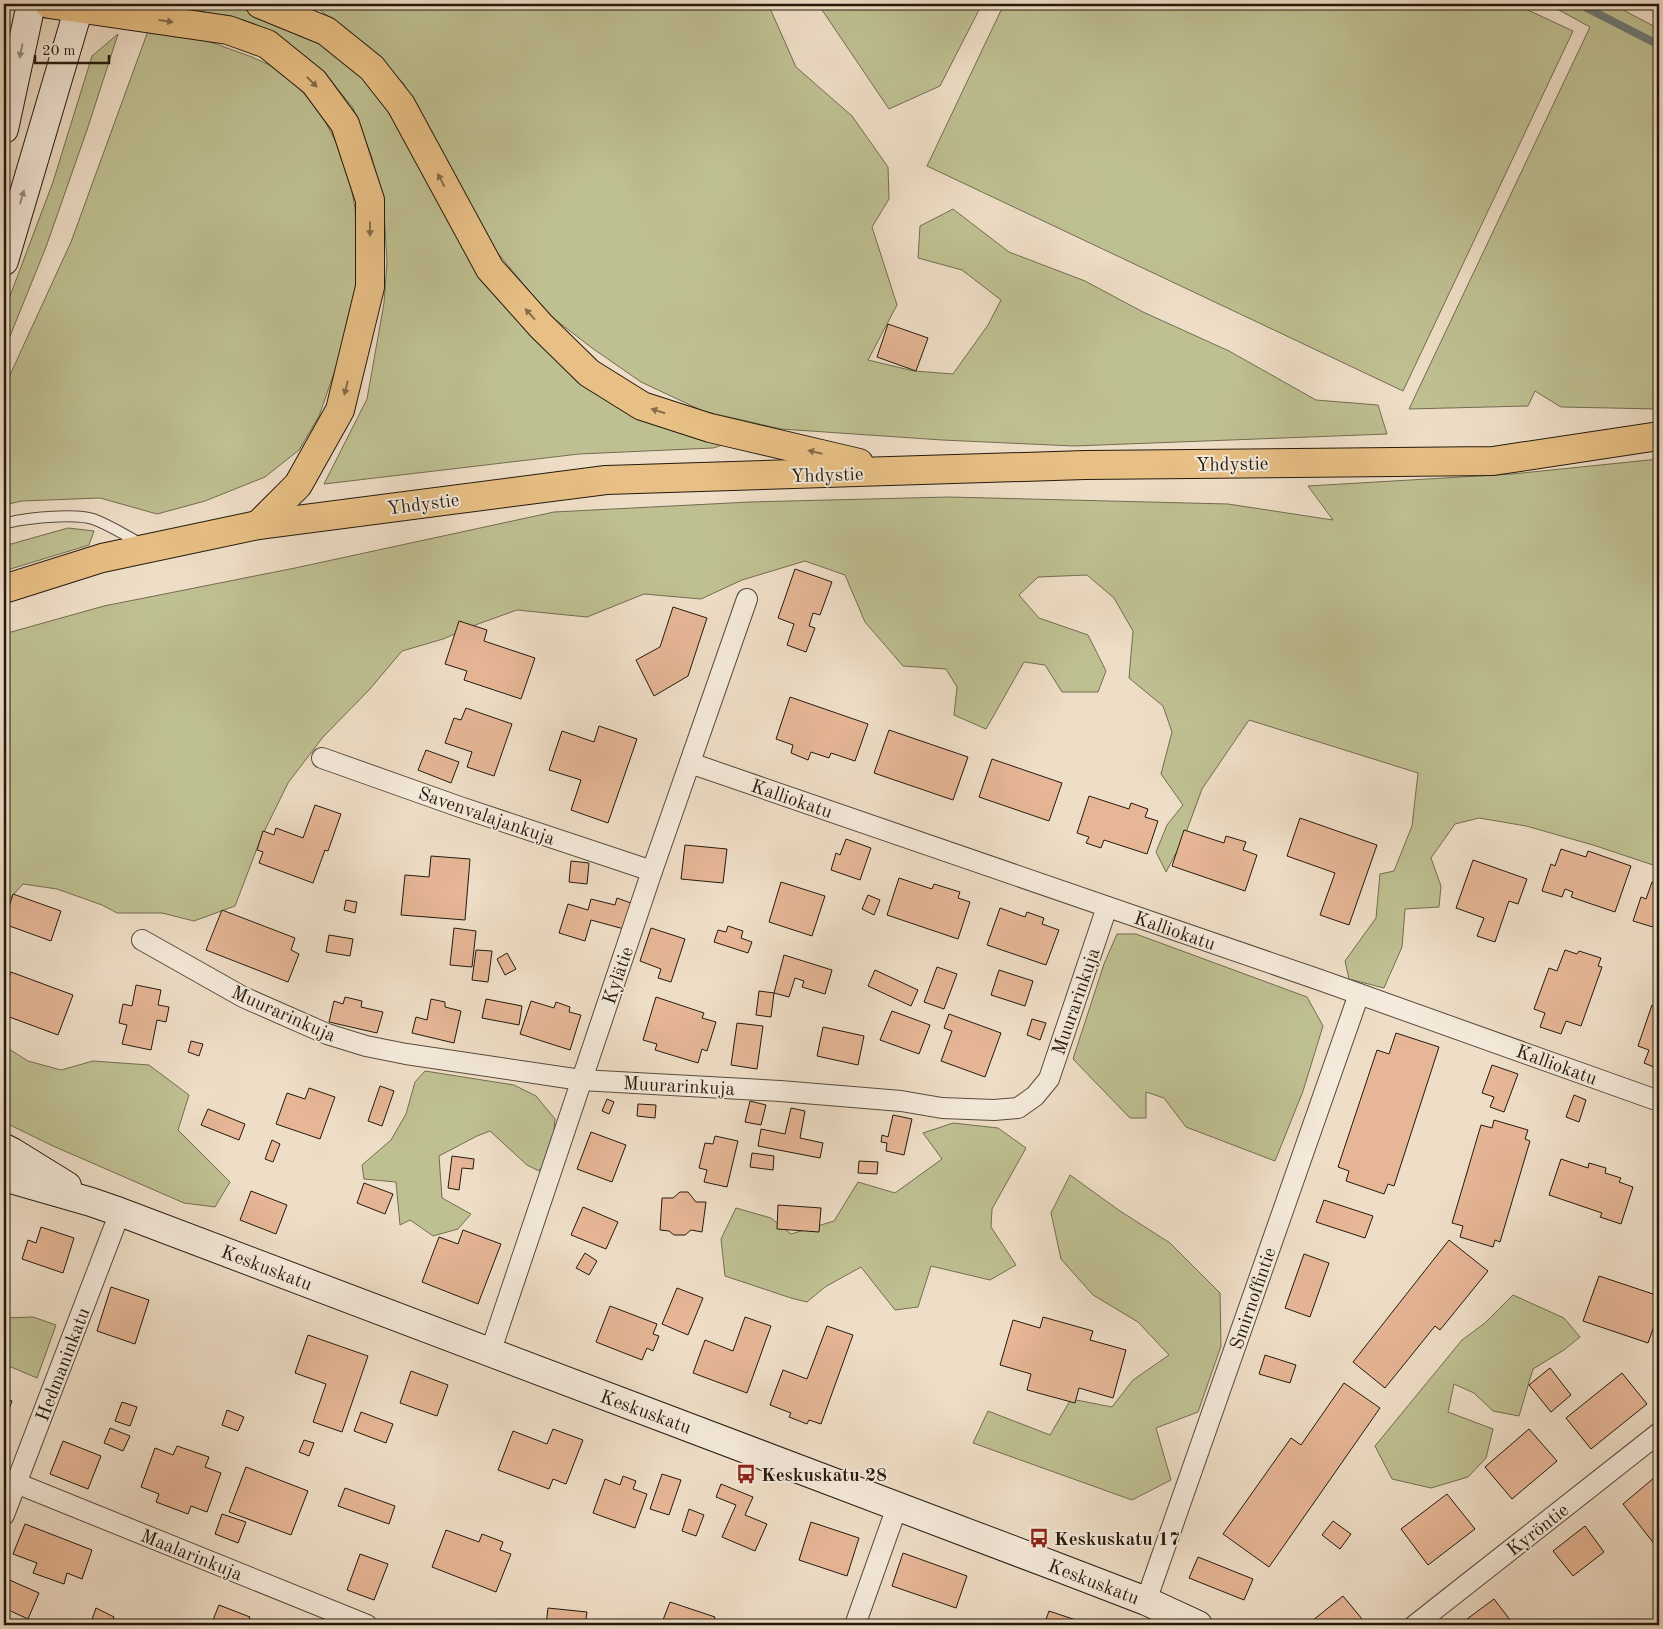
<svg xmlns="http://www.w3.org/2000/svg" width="1663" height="1629" font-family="'Old Standard TT',serif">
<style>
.green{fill:#bfc092;stroke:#726d50}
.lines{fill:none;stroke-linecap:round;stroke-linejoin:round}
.stream{stroke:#6d7a78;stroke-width:8}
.building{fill:#e6b696;stroke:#241a0d}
.lane-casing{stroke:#574b3c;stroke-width:12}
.street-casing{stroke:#574b3c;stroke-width:22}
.secondary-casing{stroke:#241a0d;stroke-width:30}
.highway-casing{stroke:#241a0d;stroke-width:30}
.lane{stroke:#f5eadb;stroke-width:10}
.street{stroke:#f5eadb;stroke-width:20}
.secondary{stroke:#f5eadb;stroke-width:28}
.highway{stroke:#e8bf84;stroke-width:28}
.oneway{fill:#866c48}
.oneway2{fill:#978c7e}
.labels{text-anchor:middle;stroke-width:4;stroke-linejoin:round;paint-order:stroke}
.street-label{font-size:19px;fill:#241a0d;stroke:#f5eadb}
.poi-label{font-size:19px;font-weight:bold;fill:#241a0d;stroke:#f5eadb;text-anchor:start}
</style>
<rect width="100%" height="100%" fill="#efdec7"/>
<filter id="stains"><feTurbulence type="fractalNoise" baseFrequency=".004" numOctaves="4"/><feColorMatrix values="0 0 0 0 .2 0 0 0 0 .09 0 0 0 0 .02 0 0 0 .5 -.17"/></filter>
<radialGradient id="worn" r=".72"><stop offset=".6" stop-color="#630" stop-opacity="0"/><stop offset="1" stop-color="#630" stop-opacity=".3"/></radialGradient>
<g class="green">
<polygon points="166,4 211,4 240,8 297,30 326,47 358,73 390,111 454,228 501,303 584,383 674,429 723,445 713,448 579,454 324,484 367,399 384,303 387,262 384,211 372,158 353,108 328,77 284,41 244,20"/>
<polygon points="312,4 768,4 796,67 852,116 888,167 889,199 872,227 897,305 868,360 914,371 953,374 988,325 1001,300 962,270 918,258 920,226 953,209 1009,252 1085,281 1143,312 1229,351 1316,400 1378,405 1387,434 1074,446 942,440 781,429 703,411 641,382 592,348 548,314 496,251 404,84 368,47"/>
<polygon points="818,4 982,4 940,86 889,109"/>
<polygon points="1004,4 1515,4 1573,31 1403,391 927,166"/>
<polygon points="1548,4 1612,4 1659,29 1659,409 1561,407 1535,391 1528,406 1409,409 1590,27"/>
<polygon points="148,31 205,40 252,57 280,70 317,106 346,161 355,208 358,271 347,336 319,416 299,450 265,477 205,501 157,514 100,498 22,501 4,505 4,388 71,242"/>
<polygon points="118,34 88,127 46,247 4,351 4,312 53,182 92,56"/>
<polygon points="1659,459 1659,867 1593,845 1526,826 1479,818 1455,824 1431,858 1441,886 1439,907 1405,909 1402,947 1384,988 1349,979 1345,961 1376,918 1380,874 1394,871 1412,826 1418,773 1249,720 1202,789 1184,838 1166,872 1156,852 1167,825 1183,805 1161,774 1172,732 1163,706 1129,678 1133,631 1114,598 1087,575 1038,577 1019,595 1039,618 1088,635 1106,671 1098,692 1062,692 1045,665 1024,662 986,729 954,715 957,687 946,669 903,666 865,622 845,575 805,561 742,580 701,599 644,594 587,617 517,610 478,624 443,639 402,651 369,690 323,737 288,783 261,838 235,906 194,921 162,913 117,913 102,905 57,889 23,884 4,905 4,634 104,606 295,568 554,512 750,502 949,497 1228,504 1333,520 1308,486 1512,474"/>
<polygon points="68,528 94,531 89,545 4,571 4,546"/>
<polygon points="1117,934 1136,934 1307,997 1323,1026 1303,1091 1275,1161 1186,1127 1164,1098 1146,1092 1146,1118 1130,1118 1073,1059 1104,964"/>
<polygon points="4,1046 28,1061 61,1070 93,1061 149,1065 189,1095 178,1130 230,1182 215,1207 184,1203 53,1146 4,1122"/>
<polygon points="425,1071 514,1085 536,1096 555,1119 552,1151 539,1171 527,1165 490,1131 477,1136 439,1156 442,1198 471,1214 458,1229 433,1236 410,1220 400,1225 396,1182 364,1179 362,1165 391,1140 406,1114 415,1082"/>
<polygon points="953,1123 998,1128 1026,1148 992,1209 991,1227 1016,1265 990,1280 931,1266 918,1307 895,1310 861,1267 825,1287 807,1302 791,1298 725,1276 721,1239 736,1208 771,1218 791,1234 834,1221 858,1182 895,1193 942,1159 923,1133"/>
<polygon points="1070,1175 1120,1211 1170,1243 1220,1293 1221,1346 1198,1412 1156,1428 1171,1480 1132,1500 973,1443 988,1411 1050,1435 1071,1399 1112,1407 1133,1380 1169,1355 1138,1322 1093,1295 1061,1259 1051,1213"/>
<polygon points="1513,1295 1564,1318 1580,1337 1564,1350 1533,1369 1519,1416 1493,1411 1474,1393 1454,1384 1448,1412 1493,1429 1486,1458 1468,1477 1431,1488 1392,1479 1375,1446 1462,1340 1485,1323"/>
<polygon points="33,1317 56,1325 37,1378 4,1364 4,1318"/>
</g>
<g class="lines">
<polyline class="stream" points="1579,4 1659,45"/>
</g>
<g class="building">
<polygon points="888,324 928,338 916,371 877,357"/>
<polygon points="795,569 832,582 820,615 813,613 809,626 815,628 806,652 787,645 794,624 778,618"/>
<polygon points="673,607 707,618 688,676 654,696 636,660 660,647"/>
<polygon points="459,621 487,630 484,641 535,658 521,699 464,680 467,671 445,664"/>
<polygon points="790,697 868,724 855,761 831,753 829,758 811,752 808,760 791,753 793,745 776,739"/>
<polygon points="466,708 512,724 494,776 467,767 472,752 445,743 454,718 461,720"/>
<polygon points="599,726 637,739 608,823 571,810 581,780 549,770 562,731 594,742"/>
<polygon points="889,730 968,757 953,800 874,773"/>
<polygon points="426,750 459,762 451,783 418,770"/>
<polygon points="992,759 1062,783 1049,821 979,797"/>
<polygon points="1089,796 1129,809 1131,803 1148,809 1145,817 1158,821 1147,854 1104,840 1101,848 1086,843 1089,837 1077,833"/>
<polygon points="315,805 341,814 328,851 325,850 313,883 259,863 263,852 257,850 263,831 274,835 276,828 303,838"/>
<polygon points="1300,818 1377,845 1349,925 1320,915 1335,873 1287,856"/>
<polygon points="1184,830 1224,843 1226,836 1246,842 1243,850 1257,855 1245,891 1172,866"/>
<polygon points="846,839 871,848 860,880 831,870 836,853 840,855"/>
<polygon points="685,845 727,849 723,883 681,879"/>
<polygon points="1561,849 1586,857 1588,851 1631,866 1615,912 1571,897 1573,892 1565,889 1562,897 1542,891 1551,864 1555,866"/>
<polygon points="431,856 470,859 465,920 401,915 405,875 429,877"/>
<polygon points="1473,860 1527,879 1518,904 1509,901 1495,942 1477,936 1484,918 1456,908"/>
<polygon points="571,861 589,863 587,884 569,882"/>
<polygon points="899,878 932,889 934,884 960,892 958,898 970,902 958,939 887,915"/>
<polygon points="781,882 825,896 812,936 769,922"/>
<polygon points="1652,882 1659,884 1659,921 1656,919 1653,927 1633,921 1641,897 1646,899"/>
<polygon points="13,894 61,911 51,941 4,924"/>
<polygon points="868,895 880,900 874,915 862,909"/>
<polygon points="617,898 631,903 624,929 591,920 585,941 559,933 568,904 588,910 591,899 615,905"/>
<polygon points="346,900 357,902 355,913 344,910"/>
<polygon points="1000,908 1025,917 1027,912 1044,918 1042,924 1059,930 1046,965 987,945"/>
<polygon points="222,910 295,938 291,950 299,954 288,982 206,950"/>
<polygon points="728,926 743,931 741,938 752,942 748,953 714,942 718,930 726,932"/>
<polygon points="454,928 476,931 472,967 450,965"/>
<polygon points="651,928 685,939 671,982 658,978 661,969 640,961"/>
<polygon points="329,935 353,939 350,956 326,952"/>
<polygon points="476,950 492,951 488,982 472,980"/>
<polygon points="1565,950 1577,954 1579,951 1601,958 1598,966 1602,967 1581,1026 1566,1021 1561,1034 1540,1027 1545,1013 1534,1009 1549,968 1557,971"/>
<polygon points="507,953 516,969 505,975 497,959"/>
<polygon points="784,955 832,970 825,994 802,987 804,981 795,978 789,997 774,993"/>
<polygon points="937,967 957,974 944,1009 924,1002"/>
<polygon points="875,970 918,990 911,1006 868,986"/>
<polygon points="999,970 1033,981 1025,1006 991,995"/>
<polygon points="11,972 73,995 58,1035 4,1015 4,993"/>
<polygon points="136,985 161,990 158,1005 169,1007 166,1022 157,1020 151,1050 122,1044 127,1025 119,1023 123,1004 132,1006"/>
<polygon points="759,991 774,993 771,1017 756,1015"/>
<polygon points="345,997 362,1001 361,1007 383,1012 377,1033 329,1022 334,1001 343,1004"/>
<polygon points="656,997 704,1013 702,1018 716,1022 707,1051 702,1049 698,1063 655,1050 657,1044 643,1040"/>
<polygon points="431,999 445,1002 445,1007 461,1011 454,1043 412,1033 416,1017 427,1020"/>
<polygon points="486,999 522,1006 519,1025 482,1018"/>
<polygon points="531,1001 554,1008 556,1002 570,1007 569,1012 581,1015 570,1050 520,1034"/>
<polygon points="1652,1005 1659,1007 1659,1069 1644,1063 1649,1050 1638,1046"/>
<polygon points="892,1011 930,1025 919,1054 880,1040"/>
<polygon points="949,1014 1001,1033 985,1077 941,1061 952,1031 944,1028"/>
<polygon points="1032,1019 1046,1023 1040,1040 1027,1035"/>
<polygon points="737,1023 763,1026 757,1069 731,1065"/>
<polygon points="823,1027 864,1036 858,1065 817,1056"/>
<polygon points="1396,1033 1439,1047 1394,1186 1388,1184 1384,1194 1346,1181 1349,1171 1338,1167 1377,1050 1389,1054"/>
<polygon points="191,1041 203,1044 199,1056 188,1052"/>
<polygon points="1492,1065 1518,1074 1504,1112 1490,1107 1494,1097 1482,1093"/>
<polygon points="380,1086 394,1091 382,1126 368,1121"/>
<polygon points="309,1088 335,1097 320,1139 276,1124 287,1093 305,1099"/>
<polygon points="1574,1095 1586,1100 1579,1122 1566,1117"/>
<polygon points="607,1099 614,1102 609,1114 602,1111"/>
<polygon points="750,1101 766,1105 761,1125 745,1122"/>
<polygon points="638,1104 656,1105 655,1118 637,1116"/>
<polygon points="791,1108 805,1111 800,1138 823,1143 820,1158 758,1146 761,1129 785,1134"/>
<polygon points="208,1109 245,1124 239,1140 201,1125"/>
<polygon points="893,1115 912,1119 904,1155 886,1151 887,1143 881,1142 882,1135 888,1137"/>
<polygon points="1494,1120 1528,1130 1525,1139 1530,1141 1500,1242 1495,1240 1493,1247 1460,1237 1463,1226 1452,1223 1481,1125 1492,1128"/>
<polygon points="591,1132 626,1145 612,1182 577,1169"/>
<polygon points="715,1136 738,1141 727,1187 704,1182 707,1170 699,1168 705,1143 713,1144"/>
<polygon points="272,1140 280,1144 273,1162 265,1159"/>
<polygon points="752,1153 774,1156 773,1170 750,1167"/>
<polygon points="452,1156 474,1159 473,1169 462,1168 459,1190 448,1188"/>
<polygon points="1561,1159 1588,1168 1589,1163 1606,1168 1605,1173 1621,1178 1619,1182 1633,1187 1621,1224 1600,1217 1602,1213 1549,1195"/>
<polygon points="859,1161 878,1162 877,1174 858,1173"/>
<polygon points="364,1183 393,1194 385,1214 357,1203"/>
<polygon points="251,1191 287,1205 276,1234 240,1220"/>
<polygon points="680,1192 688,1192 696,1202 706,1202 702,1232 691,1230 685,1235 674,1235 669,1231 660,1230 662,1198 673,1198"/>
<polygon points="1324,1200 1373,1216 1365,1238 1316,1222"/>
<polygon points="778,1205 821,1208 819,1232 777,1229"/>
<polygon points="583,1207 618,1222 606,1249 571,1235"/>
<polygon points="41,1227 74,1238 63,1273 22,1259 28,1240 36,1243"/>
<polygon points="463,1230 501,1244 478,1304 422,1282 439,1237 458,1244"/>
<polygon points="1449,1240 1488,1271 1440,1330 1435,1326 1385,1388 1353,1362"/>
<polygon points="585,1253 597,1261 589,1275 576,1268"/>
<polygon points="1304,1254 1329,1263 1310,1317 1285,1308"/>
<polygon points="1599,1276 1659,1296 1659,1312 1648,1343 1583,1321"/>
<polygon points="111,1287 149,1300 135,1344 97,1331"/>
<polygon points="677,1288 703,1298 688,1335 662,1324"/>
<polygon points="610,1306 657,1324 653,1334 659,1336 653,1351 647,1348 642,1360 596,1342"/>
<polygon points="745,1317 771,1326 747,1393 693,1373 705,1340 733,1351"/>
<polygon points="1043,1317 1093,1331 1090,1340 1126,1350 1113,1398 1079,1388 1075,1403 1027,1390 1031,1374 1000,1365 1013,1320 1040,1328"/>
<polygon points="827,1326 853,1335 821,1424 809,1420 807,1424 789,1417 791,1413 770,1405 783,1370 807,1379"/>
<polygon points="308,1335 368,1356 342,1432 313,1422 326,1384 295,1373"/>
<polygon points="1265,1355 1296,1365 1290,1383 1259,1374"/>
<polygon points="1550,1368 1571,1395 1551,1412 1529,1385"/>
<polygon points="411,1371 448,1385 437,1416 400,1403"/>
<polygon points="1622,1373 1647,1404 1591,1449 1566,1418"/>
<polygon points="1344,1383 1380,1408 1269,1567 1223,1534 1291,1438 1301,1445"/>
<polygon points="4,1398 12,1401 4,1423"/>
<polygon points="122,1402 137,1407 130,1426 115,1421"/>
<polygon points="227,1410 244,1417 238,1431 222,1425"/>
<polygon points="361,1412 393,1424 386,1443 354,1431"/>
<polygon points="110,1428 130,1436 123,1451 104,1443"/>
<polygon points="553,1429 583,1440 566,1484 553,1479 549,1489 498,1470 513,1431 547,1444"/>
<polygon points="1529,1429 1557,1461 1512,1499 1485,1467"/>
<polygon points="304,1440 314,1443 309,1456 299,1452"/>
<polygon points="63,1441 101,1456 88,1489 50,1474"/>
<polygon points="177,1446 209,1457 205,1467 221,1473 207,1512 191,1506 188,1514 156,1502 159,1494 141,1487 155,1448 173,1455"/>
<polygon points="246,1467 308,1491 291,1535 229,1512"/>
<polygon points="662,1474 681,1480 669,1515 650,1509"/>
<polygon points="623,1476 636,1481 633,1489 647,1494 635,1528 593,1513 605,1479 620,1485"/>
<polygon points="1655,1477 1659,1482 1659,1550 1623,1504"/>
<polygon points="721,1484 753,1497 745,1515 767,1524 755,1551 722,1537 736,1505 716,1497"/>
<polygon points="345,1488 395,1506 389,1524 338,1506"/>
<polygon points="1447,1494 1475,1529 1428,1565 1401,1529"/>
<polygon points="689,1509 704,1515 696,1536 682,1531"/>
<polygon points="222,1514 246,1522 238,1543 215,1534"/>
<polygon points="1333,1521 1351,1534 1340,1549 1322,1535"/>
<polygon points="811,1522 859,1538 847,1576 799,1560"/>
<polygon points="25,1524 92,1550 82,1579 67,1573 64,1584 33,1573 37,1563 13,1554"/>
<polygon points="1585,1526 1604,1552 1573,1576 1553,1551"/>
<polygon points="446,1530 479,1542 482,1534 503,1542 500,1550 511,1554 496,1592 432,1567"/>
<polygon points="903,1553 967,1576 956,1608 892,1586"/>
<polygon points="360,1554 388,1564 374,1600 347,1590"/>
<polygon points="1198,1557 1253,1579 1244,1600 1189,1578"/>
<polygon points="5,1578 39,1593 28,1619 4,1608 4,1582"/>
<polygon points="1343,1596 1367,1625 1307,1625"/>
<polygon points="1494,1599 1514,1625 1459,1625"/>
<polygon points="670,1602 715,1617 712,1625 661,1625"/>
<polygon points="219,1605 250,1617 247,1625 211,1625"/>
<polygon points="96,1608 114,1617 111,1625 90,1625"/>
<polygon points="548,1608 587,1612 585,1625 546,1625"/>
<polygon points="1049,1611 1082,1622 1081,1625 1044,1625"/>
</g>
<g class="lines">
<defs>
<path id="lane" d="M4 524C22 518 75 513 93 519 110 525 126 536 142 544"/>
<g id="street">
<polyline points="322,758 460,807 652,871"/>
<polyline points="690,763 1320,980 1659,1101"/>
<polyline points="142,940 243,997 327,1034 366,1046 406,1054 581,1080 780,1091 901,1101 942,1108 994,1110 1018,1108 1035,1096 1049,1079 1107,907"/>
<polyline points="490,1353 652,871 747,599"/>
<polyline points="16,1483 367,1625"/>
<polyline points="4,1515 120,1212"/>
<polyline points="1146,1601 1359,994"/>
<polyline points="855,1625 897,1507"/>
<polyline points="1415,1625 1659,1433"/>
</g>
<g id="secondary">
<polyline points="4,129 31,4"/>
<polyline points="4,261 80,4"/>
<polyline points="4,1148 12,1152 67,1186"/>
<polyline points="4,1177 91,1202 120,1212 1060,1568 1146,1601 1198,1625"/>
</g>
<g id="highway">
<polyline points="49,4 228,30 267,44 314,82 345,124 370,200 370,287 340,410 298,485 258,525"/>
<polyline points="260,4 326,31 372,68 401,105 490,269 541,326 589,373 642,406 710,428 859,463"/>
<polyline points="4,589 102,558 258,525 606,480 1085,465 1493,461 1659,436"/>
</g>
</defs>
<use href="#lane" class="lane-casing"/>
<use href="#street" class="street-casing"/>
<use href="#secondary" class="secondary-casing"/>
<use href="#highway" class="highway-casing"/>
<use href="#lane" class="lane"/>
<use href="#street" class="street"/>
<use href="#secondary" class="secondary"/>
<use href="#highway" class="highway"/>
</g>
<defs><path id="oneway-solid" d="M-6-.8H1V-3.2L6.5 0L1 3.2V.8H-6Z" transform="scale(1.25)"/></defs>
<g class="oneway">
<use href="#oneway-solid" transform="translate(166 21) rotate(8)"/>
<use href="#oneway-solid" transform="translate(312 82) rotate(45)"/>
<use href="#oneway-solid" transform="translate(441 180) rotate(-118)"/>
<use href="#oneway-solid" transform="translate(370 229) rotate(90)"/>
<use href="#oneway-solid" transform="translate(530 314) rotate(-132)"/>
<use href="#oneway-solid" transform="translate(346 388) rotate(104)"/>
<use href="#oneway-solid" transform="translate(658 411) rotate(-162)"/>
<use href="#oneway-solid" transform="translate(815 452) rotate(-167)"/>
</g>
<g class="oneway2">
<use href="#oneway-solid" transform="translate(21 51) rotate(102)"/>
<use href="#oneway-solid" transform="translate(22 197) rotate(-74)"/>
</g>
<defs>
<symbol id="bus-bare" viewBox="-9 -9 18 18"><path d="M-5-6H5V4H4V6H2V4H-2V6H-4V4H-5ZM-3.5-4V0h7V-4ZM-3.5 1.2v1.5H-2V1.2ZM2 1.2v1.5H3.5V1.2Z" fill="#8f2418" stroke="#f5eadb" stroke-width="2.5" paint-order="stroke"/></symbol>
</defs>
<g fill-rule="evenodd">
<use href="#bus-bare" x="732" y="1460" width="28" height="28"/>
<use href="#bus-bare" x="1025" y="1524" width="28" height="28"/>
</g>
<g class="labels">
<g class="street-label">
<text transform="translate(1232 463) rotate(-1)" y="7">Yhdystie</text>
<text transform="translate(827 474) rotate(-2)" y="7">Yhdystie</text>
<text transform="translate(423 503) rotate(-7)" y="7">Yhdystie</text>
<text transform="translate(792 798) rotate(19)" y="7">Kalliokatu</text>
<text transform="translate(487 815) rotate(19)" y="7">Savenvalajankuja</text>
<text transform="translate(1175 930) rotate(19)" y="7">Kalliokatu</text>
<text transform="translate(617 975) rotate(-71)" y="7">Kylätie</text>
<text transform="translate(1075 1001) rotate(-71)" y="7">Muurarinkuja</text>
<text transform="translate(284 1013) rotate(24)" y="7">Muurarinkuja</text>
<text transform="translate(1557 1064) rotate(20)" y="7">Kalliokatu</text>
<text transform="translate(679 1085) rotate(3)" y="7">Muurarinkuja</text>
<text transform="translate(267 1267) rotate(21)" y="7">Keskuskatu</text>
<text transform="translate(1252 1298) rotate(-71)" y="7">Smirnoffintie</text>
<text transform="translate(62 1364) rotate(-69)" y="7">Hedmaninkatu</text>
<text transform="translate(646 1411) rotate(20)" y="7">Keskuskatu</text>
<text transform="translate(1537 1529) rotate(-38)" y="7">Kyröntie</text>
<text transform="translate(192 1554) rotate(22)" y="7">Maalarinkuja</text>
<text transform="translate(1094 1581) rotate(21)" y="7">Keskuskatu</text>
</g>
<g class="poi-label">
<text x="761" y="1481">Keskuskatu 28</text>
<text x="1054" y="1545">Keskuskatu 17</text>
</g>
</g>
<rect width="1663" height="1629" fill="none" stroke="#efdec7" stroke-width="20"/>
<rect x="5" y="5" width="1653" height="1619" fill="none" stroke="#241a0d" stroke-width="2.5"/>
<rect x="10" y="10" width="1643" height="1609" fill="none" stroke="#241a0d"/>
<path d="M35 55v8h74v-8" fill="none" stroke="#241a0d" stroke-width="2.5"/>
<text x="42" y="55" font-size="15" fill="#241a0d" stroke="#f5eadb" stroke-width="4" paint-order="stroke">20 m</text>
<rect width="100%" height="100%" filter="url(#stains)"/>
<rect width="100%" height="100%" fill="url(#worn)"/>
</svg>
